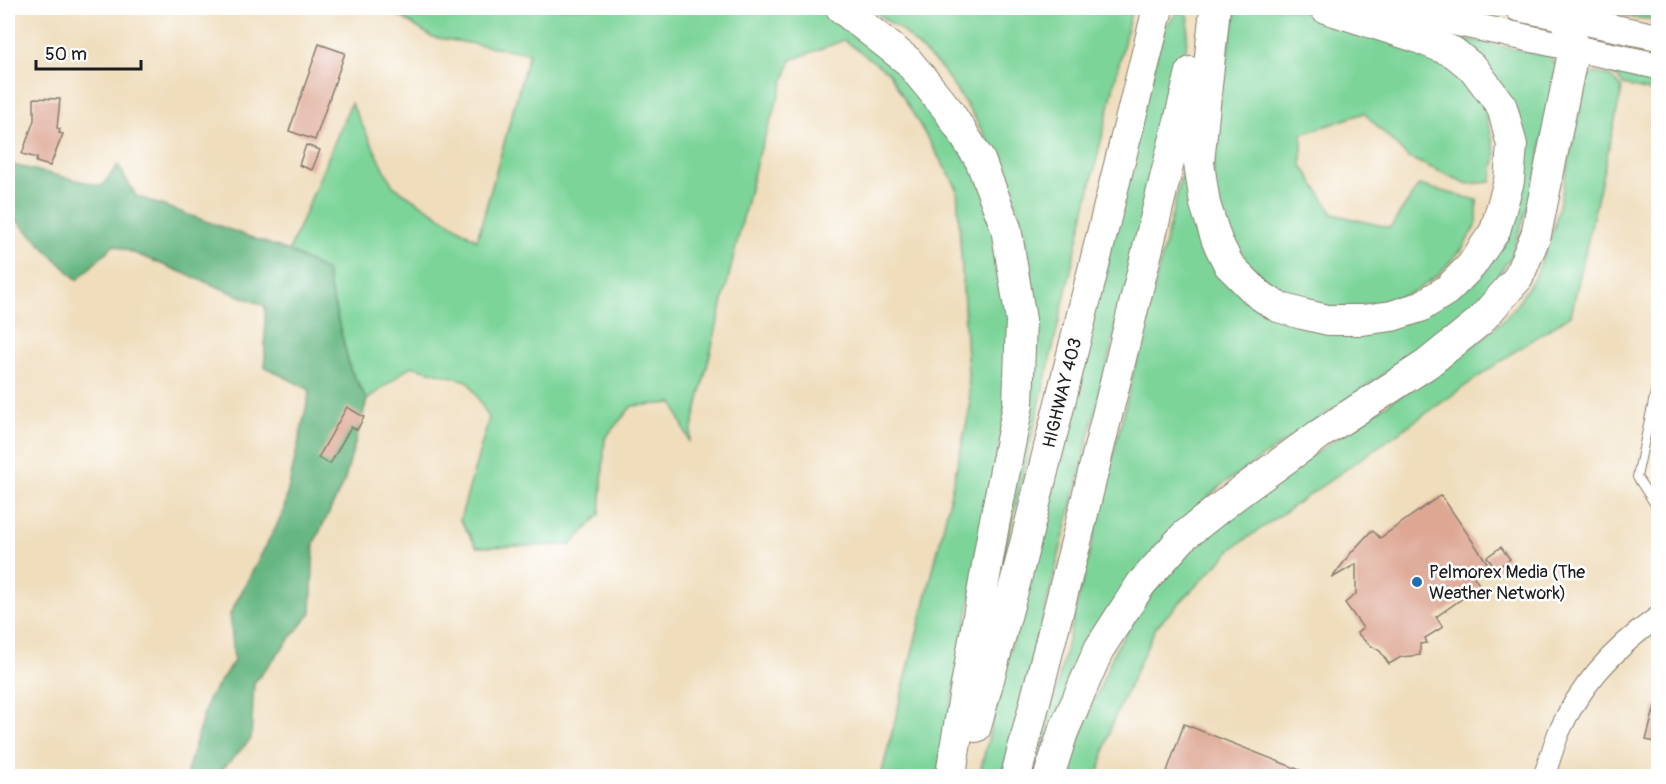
<svg xmlns="http://www.w3.org/2000/svg" width="1666" height="784" font-family="Pangolin,sans-serif">
<style>
.green{fill:#7cd499;stroke:#4c785a;stroke-width:1.5}
.forest{fill:#65b681;stroke:#40694e;stroke-width:1.5}
.building{fill:#dea794}
.lines{fill:none;stroke-linecap:round;stroke-linejoin:round}
.service-casing{stroke:#867c6c;stroke-width:10}
.tertiary-casing{stroke:#867c6c;stroke-width:23}
.primary-casing{stroke:#867c6c;stroke-width:28}
.motorway-casing{stroke:#867c6c;stroke-width:32}
.service{stroke:#fff;stroke-width:8}
.tertiary{stroke:#fff;stroke-width:21}
.primary{stroke:#fff;stroke-width:26}
.motorway{stroke:#fff;stroke-width:30}
.poi-dot{fill:#1f6fb2;stroke:#fff;stroke-width:2}
.labels{text-anchor:middle;stroke-width:5;stroke-linejoin:round;paint-order:stroke}
.street-label{font-size:18px;fill:#1c1c1c;stroke:#fff}
.poi-label{font-size:18px;fill:#1c1c1c;stroke:#fff;text-anchor:start}
</style>
<rect width="100%" height="100%" fill="#fff"/>
<filter id="ink" filterUnits="userSpaceOnUse"><feTurbulence type="fractalNoise" baseFrequency=".0167" numOctaves="2"/><feDisplacementMap in="SourceGraphic" scale="12" xChannelSelector="R" yChannelSelector="G"/><feConvolveMatrix kernelMatrix="1 2 1 2 8 2 1 2 1" color-interpolation-filters="sRGB"/></filter>
<filter id="wash" filterUnits="userSpaceOnUse"><feTurbulence type="fractalNoise" baseFrequency=".008" numOctaves="4" result="noise"/><feDisplacementMap in="SourceGraphic" scale="24" xChannelSelector="R" yChannelSelector="G"/><feGaussianBlur stdDeviation="1.35" result="paint"/><feColorMatrix in="noise" values="0 0 0 0 0 0 0 0 0 0 0 0 0 0 0 0 0 1.4 0 .05"/><feComposite in="paint" operator="in"/></filter>
<g filter="url(#wash)">
<rect width="100%" height="100%" fill="#efddbc"/>
<g class="green">
<polygon points="391,8 836,8 866,28 990,189 1013,326 1002,433 938,776 881,776 940,542 970,408 957,188 889,73 844,40 791,60 757,160 689,441 673,403 632,406 605,438 600,514 571,545 477,547 460,520 489,418 468,381 411,366 367,400 350,369 326,271 289,251 351,103 393,186 477,240 529,53 432,37 390,10"/>
<polygon points="869,8 1132,8 993,604 1031,371 1031,280 1021,223 1006,175 972,113 941,68 902,31"/>
<polygon points="1236,8 1288,8 1401,39 1463,69 1483,104 1496,154 1491,182 1468,184 1409,158 1364,113 1302,134 1302,165 1333,214 1390,228 1419,185 1477,200 1477,223 1462,249 1439,274 1417,290 1393,300 1363,307 1333,308 1302,302 1272,286 1243,259 1224,227 1213,187 1215,125"/>
<polygon points="1587,8 1658,8 1658,19 1635,18"/>
<polygon points="1180,10 1189,17 1185,58 1003,776 979,776 1164,27"/>
<polygon points="1433,32 1553,57 1552,63 1557,64 1534,186 1511,257 1478,303 1438,337 1223,484 1170,531 1035,776 1196,116 1203,232 1289,319 1451,296 1522,153"/>
<path d="M1605 70 1619 71 1658 80V93L1623 85C1620 77 1613 74 1605 70Z"/>
<path d="M1594 73C1607 74 1615 77 1622 89L1571 315 1527 343 1233 548 1156 627 1111 726 1098 776H1064L1115 650 1156 586 1200 537 1249 498 1466 351 1495 328 1516 306 1536 275 1554 228 1584 92 1580 90 1585 80Z"/>
</g>
<polygon class="forest" points="8,164 102,186 118,165 136,196 289,251 326,271 350,369 367,400 344,482 314,543 311,613 254,683 251,739 216,776 186,776 208,699 234,661 230,614 283,513 310,390 265,367 265,306 114,245 77,280 17,221 8,220"/>
<g id="blocks">
<g class="building">
<polygon points="319,44 345,53 315,140 289,131"/>
<polygon points="34,98 60,99 57,128 60,129 59,133 63,134 50,166 36,162 37,158 22,154 34,120"/>
<polygon points="306,145 320,150 312,170 299,165"/>
<polygon points="347,407 364,417 357,430 351,427 330,464 318,458"/>
<polygon points="1441,495 1488,564 1473,575 1480,586 1436,617 1443,627 1425,638 1427,643 1420,644 1420,655 1401,657 1389,664 1380,651 1368,644 1357,633 1363,628 1345,603 1356,594 1356,564 1332,578 1350,554 1372,530 1380,538"/>
<polygon points="1501,547 1510,559 1496,569 1487,557"/>
<polygon points="1655,706 1659,707 1659,743 1646,740"/>
<polygon points="1184,724 1315,776 1315,777 1165,777"/>
</g>
</g>
</g>
<g filter="url(#ink)">
<use href="#blocks" fill-opacity="0" stroke="#867c6c" stroke-width="1.5"/>
<g class="lines">
<defs>
<polyline id="service" points="1658,378 1637,477 1658,509"/>
<path id="tertiary" d="M1544 776C1549 762 1553 747 1559 732 1580 685 1617 646 1658 617"/>
<g id="primary">
<polyline points="1388,8 1658,66"/>
<polyline points="1518,8 1658,37"/>
</g>
<g id="motorway">
<polyline points="841,8 908,61 948,110 980,160 1006,228 1021,320 1018,405 994,525 955,748 951,776"/>
<polyline points="1215,8 1199,163 1205,204 1217,241 1229,265 1258,294 1278,307 1302,314 1328,320 1362,320 1392,316 1420,307 1447,290 1471,266 1495,231 1509,181 1512,145 1502,107 1474,69 1453,52 1416,37 1325,8"/>
<polyline points="976,727 1017,576 1158,8"/>
<polyline points="1016,776 1077,538 1191,72"/>
<polyline points="1049,776 1063,732 1099,649 1141,584 1184,536 1236,495 1320,434 1427,364 1479,322 1518,278 1536,235 1574,48 1565,18"/>
</g>
</defs>
<use href="#service" class="service-casing"/>
<use href="#tertiary" class="tertiary-casing"/>
<use href="#primary" class="primary-casing"/>
<use href="#motorway" class="motorway-casing"/>
<use href="#service" class="service"/>
<use href="#tertiary" class="tertiary"/>
<use href="#primary" class="primary"/>
<use href="#motorway" class="motorway"/>
</g>
</g>
<circle class="poi-dot" cx="1417" cy="582" r="6"/>
<g class="labels">
<g class="street-label">
<text transform="translate(1062 393) rotate(-76)" y="6">HIGHWAY 403</text>
</g>
<g class="poi-label">
<text x="1429" y="578">Pelmorex Media (The<tspan x="1429" dy="21">Weather Network)</tspan></text>
</g>
</g>
<rect width="1666" height="784" fill="none" stroke="#fff" stroke-width="30"/>
<path d="M36 60v9h105v-9" fill="none" stroke="#1c1c1c" stroke-width="3"/>
<text x="45" y="60" font-size="18" fill="#1c1c1c" stroke="#ffffff" stroke-width="4.5" paint-order="stroke">50 m</text>
</svg>
